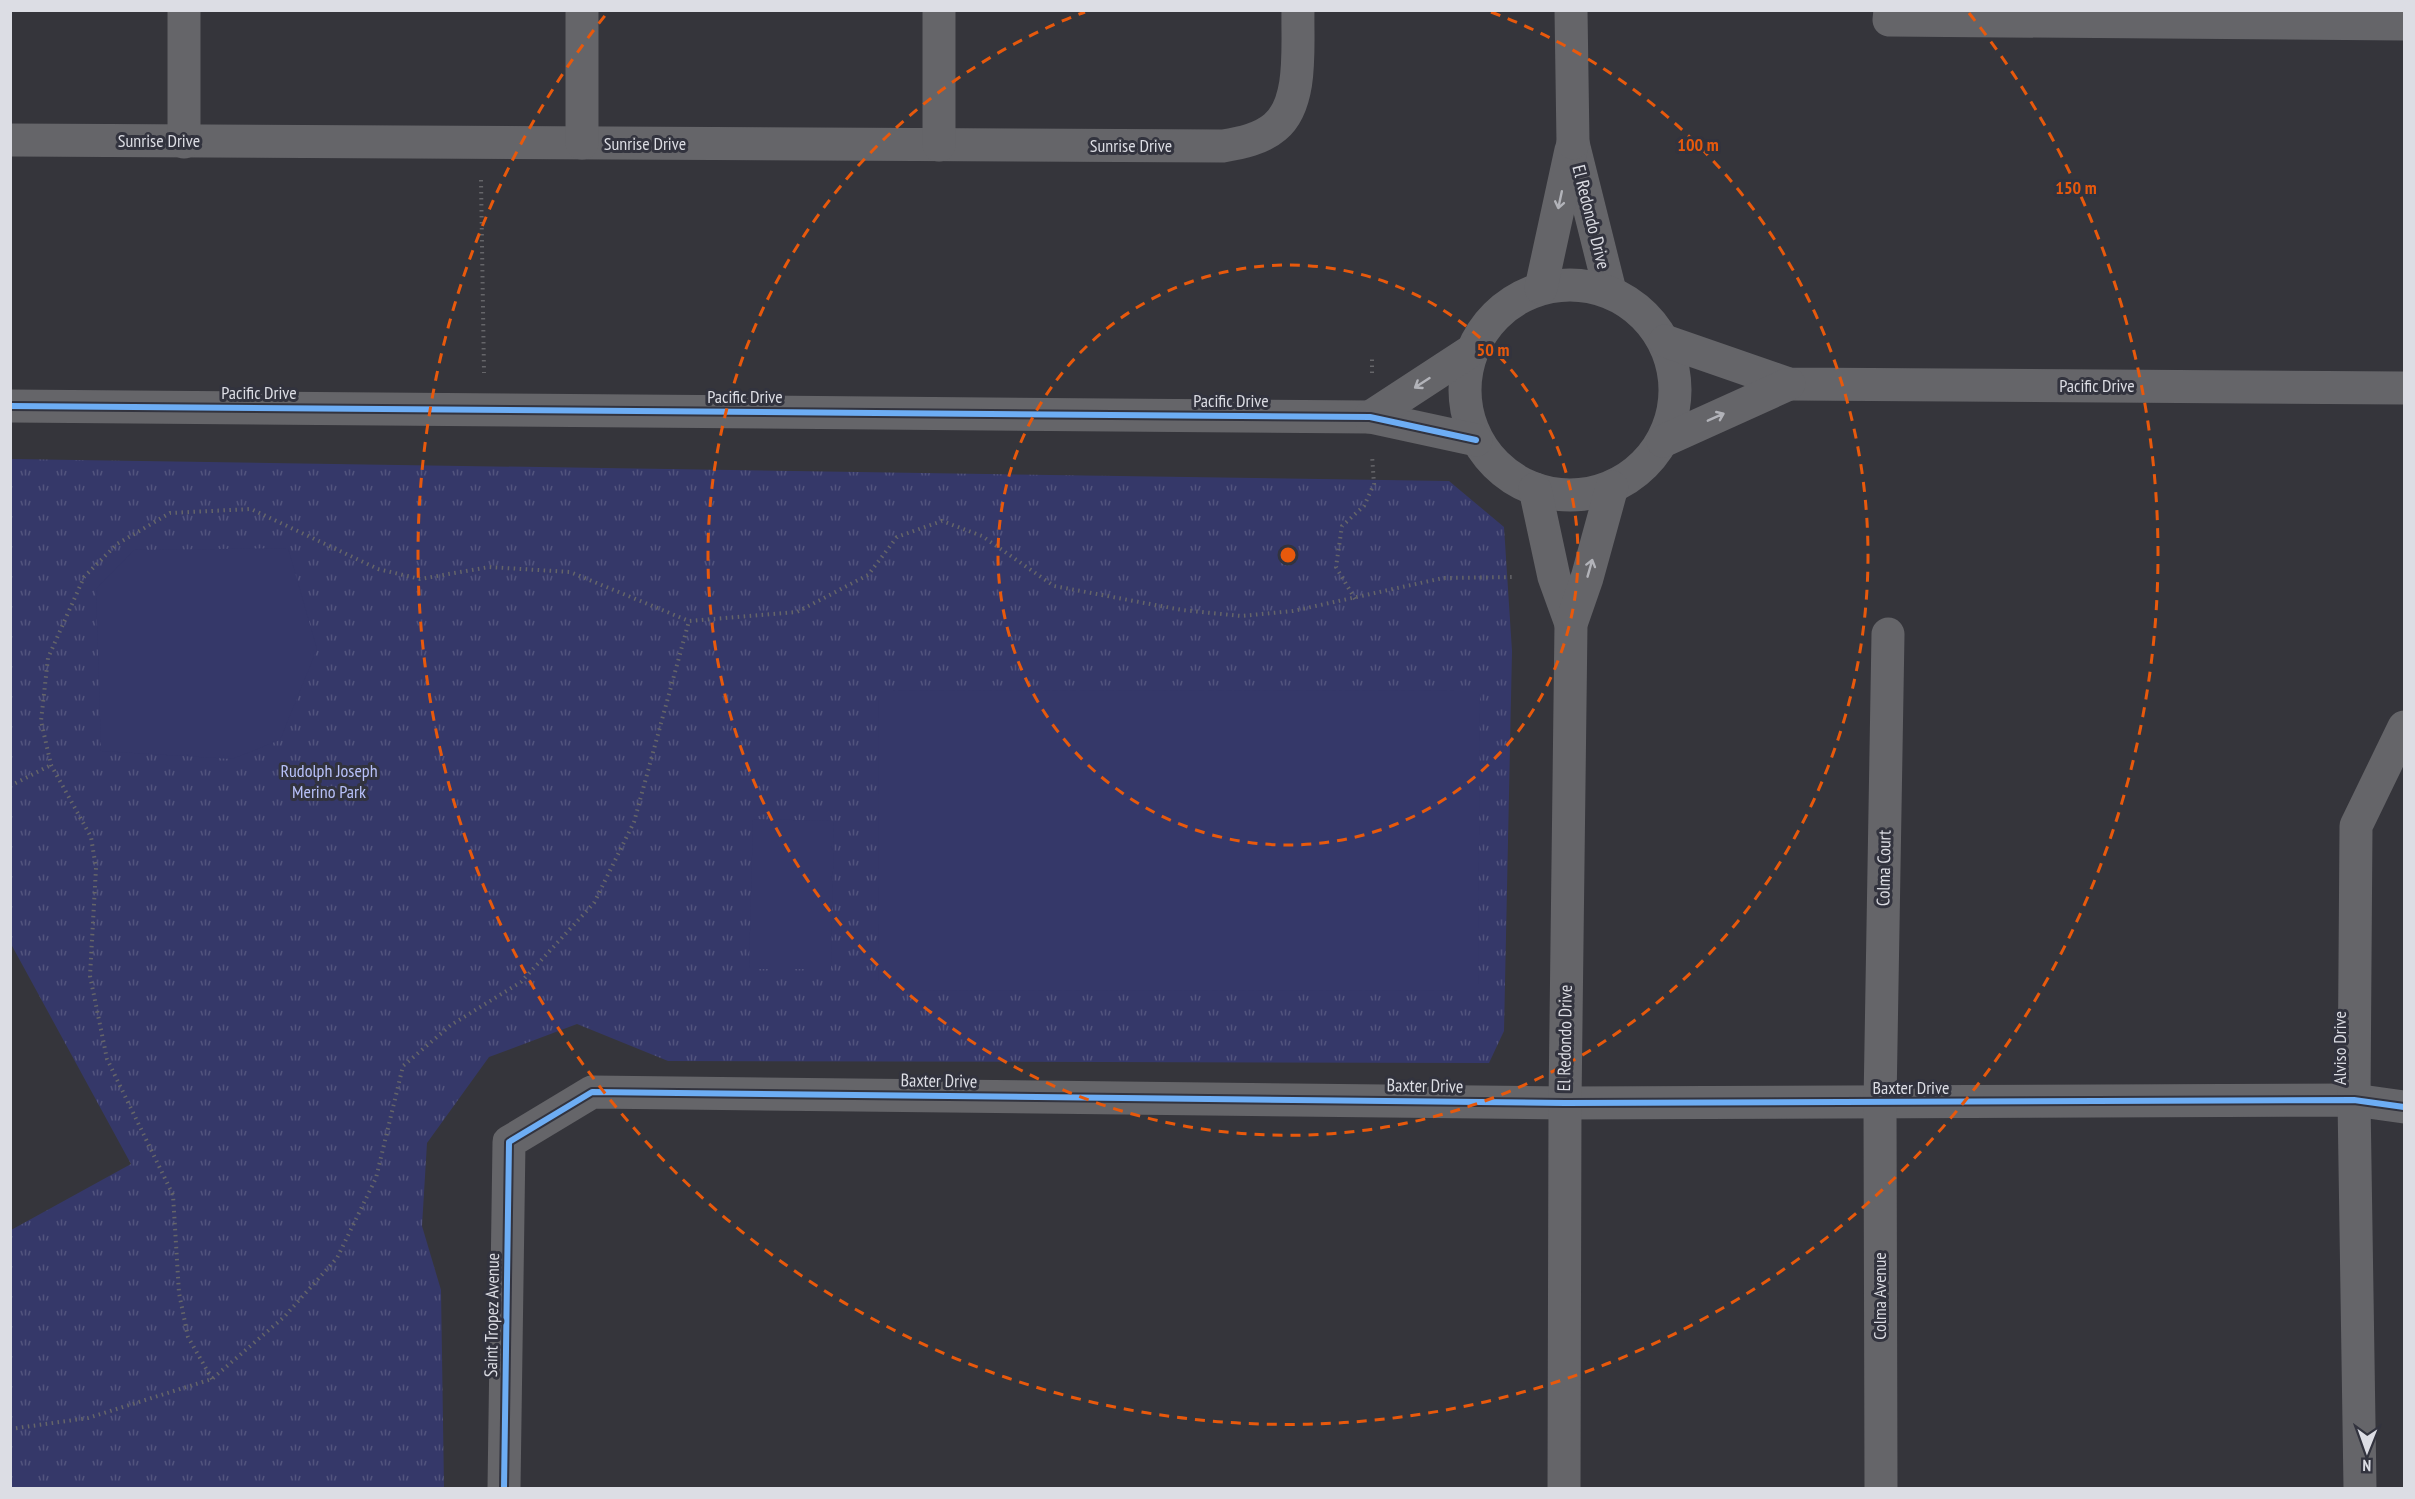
<svg xmlns="http://www.w3.org/2000/svg" width="2415" height="1499" font-family="'PT Sans Narrow',sans-serif">
<style>
.park{fill:url(#park-tufts)}
.pitch{fill:#353869}
.lines{fill:none;stroke-linecap:round;stroke-linejoin:round}
.path{stroke:#656569;stroke-width:4;stroke-dasharray:1.5 4.5;stroke-linecap:butt}
.street{stroke:#656569;stroke-width:33}
.secondary{stroke:#656569;stroke-width:33}
.cycleway-casing{stroke:#32333e;stroke-width:10}
.cycleway{stroke:#6dadf4;stroke-width:6}
.oneway{stroke:#b2b3b9}
.ring{fill:none;stroke:#e8590c;stroke-width:3;stroke-dasharray:10 8}
.labels{text-anchor:middle;stroke-width:6;stroke-linejoin:round;paint-order:stroke}
.street-label{font-size:18px;fill:#dcdde4;stroke:#32333e}
.park-label{font-size:18px;fill:#b8c1f9;stroke:#32333e}
.centre{fill:#e8590c;stroke:#32333e;stroke-width:3}
.ring-label{font-size:18px;text-anchor:middle;font-weight:bold;fill:#e8590c;stroke:#32333e;stroke-width:6;stroke-linejoin:round;paint-order:stroke}
</style>
<defs>
<pattern id="park-tufts" width="24" height="20" patternUnits="userSpaceOnUse" patternTransform="scale(1.5)"><rect width="24" height="20" fill="#353869"/><path d="M3 7l-1-3M5 7V3M7 7l1-3M15 17l-1-3M17 17v-4M19 17l1-3" fill="none" stroke="#52547e"/></pattern>
</defs>
<rect width="100%" height="100%" fill="#35353b"/>
<polygon class="park" points="11,459 1449,481 1504,527 1512,651 1504,1031 1489,1063 668,1061 577,1024 489,1057 427,1143 422,1226 441,1290 444,1488 11,1488 11,1230 131,1164 11,944"/>
<g class="pitch">
<polygon points="288,548 317,649 280,740 232,759 101,751 96,589 134,550"/>
<polygon points="1480,690 1478,990 878,991 879,691"/>
<polygon points="753,819 834,821 831,969 749,969"/>
</g>
<g class="lines">
<g class="path">
<polyline points="481,180 484,373"/>
<polyline points="1372,373 1372,356"/>
<polyline points="1355,599 1336,567 1342,526 1364,506 1374,484 1372,455"/>
<polyline points="10,786 51,765"/>
<polyline points="212,1379 188,1337 179,1293 173,1195 107,1059 90,976 96,868 91,837 51,765 41,721 48,658 84,577 117,544 170,513 251,509 378,569 420,579 489,567 570,572 689,621 797,612 868,575 897,537 942,521 982,536 1054,586 1182,610 1241,616 1293,611 1443,578 1516,577"/>
<polyline points="10,1429 88,1418 212,1379 284,1317 337,1258 376,1178 403,1066 451,1025 521,982 594,903 634,822 689,621"/>
</g>
<g class="street">
<polyline points="1890,10 1889,20 2404,24"/>
<path d="M10 140 1223 146C1241 143 1261 139 1275 127 1304 103 1297 44 1298 10"/>
<polyline points="184,142 184,10"/>
<polyline points="582,143 582,10"/>
<polyline points="1573,143 1610,291"/>
<polyline points="939,145 939,10"/>
<circle cx="1570" cy="390" r="105"/>
<polyline points="1541,288 1571,150"/>
<polyline points="1665,341 1789,384 2404,388"/>
<polyline points="10,406 1370,417 1476,440"/>
<polyline points="1370,417 1471,351"/>
<polyline points="1663,441 1789,384"/>
<polyline points="1535,489 1554,577 1571,624"/>
<polyline points="504,1488 509,1142 592,1092 1565,1103 2354,1100 2404,1107"/>
<polyline points="1564,1488 1565,1103 1571,624 1587,578 1612,487"/>
<polyline points="1881,1488 1880,1103 1888,634"/>
<polyline points="2360,1488 2354,1100 2356,826 2404,727"/>
</g>
<polyline class="secondary" points="1571,10 1573,143"/>
<defs>
<g id="cycleway">
<polyline points="10,406 1370,417 1476,440"/>
<polyline points="504,1488 509,1142 592,1092 1565,1103 2354,1100 2404,1107"/>
</g>
</defs>
<use href="#cycleway" class="cycleway-casing"/>
<use href="#cycleway" class="cycleway"/>
</g>
<defs><path id="oneway-shaft" d="M-6 0H5M1.5-3L5.5 0L1.5 3" fill="none" stroke-width="1.6" stroke-linecap="round" stroke-linejoin="round" transform="scale(1.5)"/></defs>
<g class="oneway">
<use href="#oneway-shaft" transform="translate(1560 200) rotate(102)"/>
<use href="#oneway-shaft" transform="translate(1422 383) rotate(147)"/>
<use href="#oneway-shaft" transform="translate(1716 417) rotate(-24)"/>
<use href="#oneway-shaft" transform="translate(1590 568) rotate(-74)"/>
</g>
<g class="ring">
<circle cx="1288" cy="555" r="290"/>
<path d="M1491 12A580 580 0 1 1 1085 12"/>
<path d="M1969 13A870 870 0 1 1 607 13"/>
</g>
<g class="labels">
<g class="street-label">
<text x="159" y="147">Sunrise Drive</text>
<text x="645" y="150">Sunrise Drive</text>
<text x="1131" y="152">Sunrise Drive</text>
<text transform="translate(1591 217) rotate(76)" y="6">El Redondo Drive</text>
<text x="2097" y="392">Pacific Drive</text>
<text x="259" y="399">Pacific Drive</text>
<text x="745" y="403">Pacific Drive</text>
<text x="1231" y="407">Pacific Drive</text>
<text transform="translate(1884 868) rotate(-89)" y="6">Colma Court</text>
<text transform="translate(1565 1038) rotate(-89)" y="6">El Redondo Drive</text>
<text transform="translate(2340 1048) rotate(-90)" y="6">Alviso Drive</text>
<text transform="translate(939 1081) rotate(1)" y="6">Baxter Drive</text>
<text transform="translate(1425 1086) rotate(1)" y="6">Baxter Drive</text>
<text x="1911" y="1094">Baxter Drive</text>
<text transform="translate(1880 1296) rotate(-90)" y="6">Colma Avenue</text>
<text transform="translate(492 1315) rotate(-89)" y="6">Saint Tropez Avenue</text>
</g>
<g class="park-label">
<text x="329" y="777">Rudolph Joseph<tspan x="329" dy="21">Merino Park</tspan></text>
</g>
</g>
<circle cx="1288" cy="555" r="9" class="centre"/>
<g class="ring-label">
<text x="1698" y="151">100 m</text>
<text x="2076" y="194">150 m</text>
<text x="1493" y="356">50 m</text>
</g>
<rect width="2415" height="1499" fill="none" stroke="#dcdde4" stroke-width="24"/>
<g transform="translate(2367 1451) rotate(181)" stroke="#32333e" stroke-width="4.5" paint-order="stroke">
<path d="M0-4.5L10 22L0 15L-10 22Z" fill="#dcdde4"/>
<text y="-9" font-size="16" font-weight="bold" text-anchor="middle" fill="#dcdde4">N</text>
</g>
</svg>
